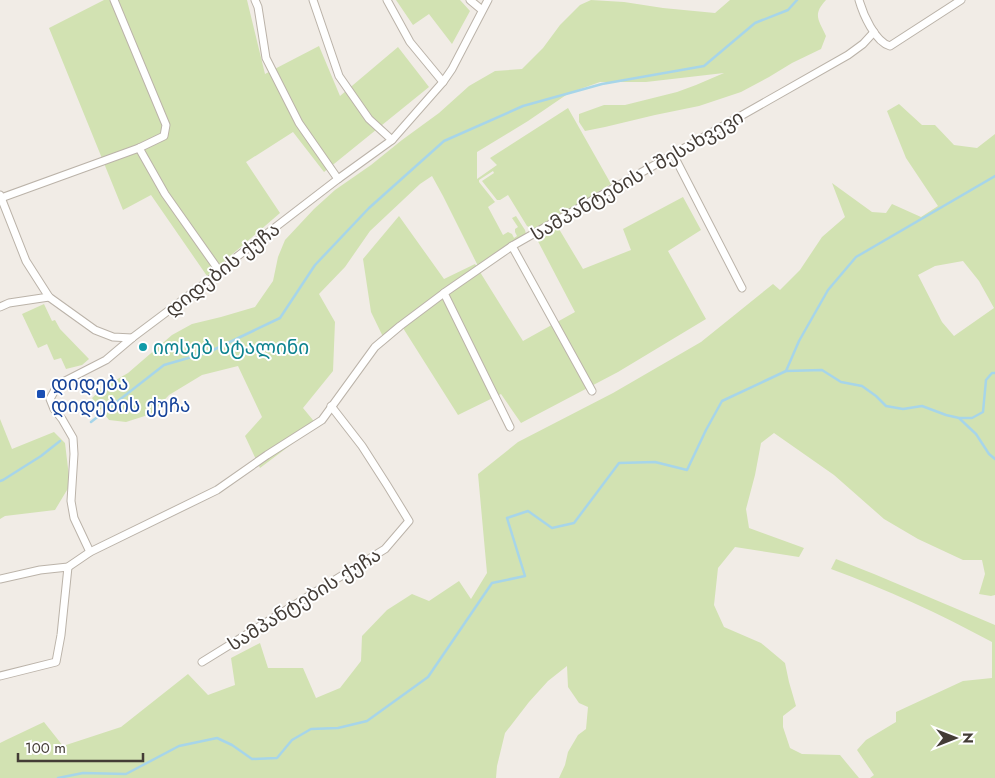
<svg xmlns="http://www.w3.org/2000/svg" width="995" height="778" font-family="Jost,'Noto Sans Georgian',sans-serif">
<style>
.green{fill:#d2e2b2;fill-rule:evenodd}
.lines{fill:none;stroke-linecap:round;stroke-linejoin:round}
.stream{stroke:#a7d5e9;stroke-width:2.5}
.minor-casing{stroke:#bbb3a9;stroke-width:9}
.minor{stroke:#fff;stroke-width:7}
.culture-dot{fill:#0f9aa8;stroke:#fff;stroke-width:2}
.transit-dot{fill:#1a4fb4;stroke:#fff;stroke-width:2}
.labels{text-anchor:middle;stroke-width:4;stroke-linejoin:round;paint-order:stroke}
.street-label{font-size:19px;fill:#433c36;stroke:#fff}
.culture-label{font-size:19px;fill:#0d838f;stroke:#fff;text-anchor:start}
.transit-label{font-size:19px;fill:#164399;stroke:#fff;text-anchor:start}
</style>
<rect width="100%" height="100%" fill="#f1ece6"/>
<g class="green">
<polygon points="104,0 247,0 265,74 319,46 340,96 398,47 429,87 324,172 293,132 246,162 280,213 207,276 151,195 123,210 49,28"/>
<polygon points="396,0 460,0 470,11 452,44 429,14 413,25"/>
<path d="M591 0 624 2 663 8 715 13 730 0H826C812 15 819 20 826 36L821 49 792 63 769 77 741 92 699 106 655 115 605 127 585 131 579 122V114L604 105H625L677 92 696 85 724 73 646 82H600L569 93 528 121 477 152V179L497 165 490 158 568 108 611 184 553 219 583 269 631 250 623 229 683 197 701 230 668 251 706 319 618 372 521 423 501 394 458 415 403 328 386 343 371 312 363 259 399 216 444 279 475 264 523 341 575 312 531 228 527 226 508 195 500 200H497L482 181 494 173 493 171 479 180V182L495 202 488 207 503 235 508 232 512 234 514 238 517 236 515 232V229L518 227 512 218 516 216 525 230 526 234 478 266 443 196 432 176 420 184 370 231 345 267 319 294 335 322 333 371 303 408 317 425 260 468 245 436 262 417 238 366 202 375 169 395 151 414 126 422 109 420 92 398 104 387 128 373 172 335 192 324 221 317 255 307 273 281 278 257 285 240 314 209 335 190 371 165 402 140 439 113 469 86 495 71 522 69 543 48 560 25 580 5Z"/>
<path d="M899 104 922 125H935L954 145 977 148 995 134V595L991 596 979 594 985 574 982 560H963L918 539 884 519 834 475 774 433 761 443 755 475 746 509 749 528 804 548 799 557 735 547 718 568 714 605 724 627 761 643 785 663 789 682 796 706 783 716V727L790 748 802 754 840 755 859 778H559L565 765 568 752 578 735 586 729 588 707 579 703 568 687 567 666 548 681 529 702 505 733 497 766 496 778H0V743L6 740 44 722 63 746 121 727 188 674 208 695 235 685 231 658 260 643 268 668H303L316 698 340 688 361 661 362 636 387 610 412 594 429 601 459 581 471 599 487 573 478 474 518 442 613 393 701 342 773 284 780 290 800 270 822 237 845 217 832 183 872 212 886 213 892 204 921 217 938 206 906 158 887 111ZM963 261 979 281 994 308 954 336 942 322 918 275 935 266Z"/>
<polygon points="44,304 52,321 55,320 60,329 89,359 82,365 66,369 61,358 54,360 47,344 38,348 22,314"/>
<polygon points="0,419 12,449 54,432 65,443 70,485 55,510 5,516 0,519"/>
<path d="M836 559 874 574 995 625V778H870L874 775 857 750 866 740 896 722V712L963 681 992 678V642C940 614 886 589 831 569Z"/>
</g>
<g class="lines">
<g class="stream">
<polyline points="786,371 799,341 828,290 856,257 995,176"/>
<polyline points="960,419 976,434 989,454 995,459"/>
<polyline points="91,422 164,365 209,352 280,318 315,265 369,208 444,141 523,106 602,84 704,66 755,23 788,10 797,0"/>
<polyline points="0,481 3,480 41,456 60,441"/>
<polyline points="58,778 83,773 126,774 179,746 217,738 232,745 252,759 277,758 292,740 311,729 338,728 367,721 428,677 492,583 525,576 507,518 528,511 552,528 574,523 619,463 655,462 687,470 706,430 722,401 786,371 822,370 841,382 862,386 876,396 886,406 903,409 922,406 946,415 959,418 972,418 983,412 986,380 992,373 995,373"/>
</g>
<defs>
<g id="minor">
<polyline points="255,0 258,7 266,58 299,123 338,179"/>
<polyline points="313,0 339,76 369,119 392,140"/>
<polyline points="387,0 410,42 443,82"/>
<polyline points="470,0 482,10"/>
<path d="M859 0C863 14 875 42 890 46L961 0"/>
<polyline points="139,148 165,194 220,272"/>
<polyline points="673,154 742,288"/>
<polyline points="0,195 26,261 49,297 95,330 113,337 132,338"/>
<polyline points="1,198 139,148 164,136 166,125 114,0"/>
<polyline points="512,246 592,391"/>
<polyline points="444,293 510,427"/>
<polyline points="0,307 9,303 49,297"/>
<polyline points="90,552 74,518 71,501 74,454 73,438 62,419 54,409 50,399 56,388 63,382 106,360 132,338 220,272 234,259 338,179 392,140 443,82 452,69 488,0"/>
<polyline points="0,579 40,570 68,567 90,552 217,490 267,455 322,420 375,347 400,326 444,293 512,246 848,55 863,44 874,32"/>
<polyline points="202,662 385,549 409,521 387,485 362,446 331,406"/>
<polyline points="0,676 56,662 61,635 68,567"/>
</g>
</defs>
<use href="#minor" class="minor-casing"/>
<use href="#minor" class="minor"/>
</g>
<circle class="culture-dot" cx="143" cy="347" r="5"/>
<rect class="transit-dot" x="36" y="389" width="10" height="10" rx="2.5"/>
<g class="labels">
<g class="street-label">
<text transform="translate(637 175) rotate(-30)" y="7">სამპანტების I შესახვევი</text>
<text transform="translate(222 269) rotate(-38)" y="7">დიდების ქუჩა</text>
<text transform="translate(304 599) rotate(-32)" y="7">სამპანტების ქუჩა</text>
</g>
<g class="culture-label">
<text x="153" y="354">იოსებ სტალინი</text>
</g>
<g class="transit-label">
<text x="51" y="390">დიდება<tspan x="51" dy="22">დიდების ქუჩა</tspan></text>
</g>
</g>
<g transform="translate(955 738) rotate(90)" stroke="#ffffff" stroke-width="4" paint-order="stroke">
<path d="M0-4L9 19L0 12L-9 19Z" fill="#433c36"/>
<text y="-8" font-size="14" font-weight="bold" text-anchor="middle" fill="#433c36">N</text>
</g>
<path d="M18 753v8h125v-8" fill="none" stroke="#433c36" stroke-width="2.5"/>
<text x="25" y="753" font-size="15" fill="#433c36" stroke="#ffffff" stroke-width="4" paint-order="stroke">100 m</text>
</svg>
